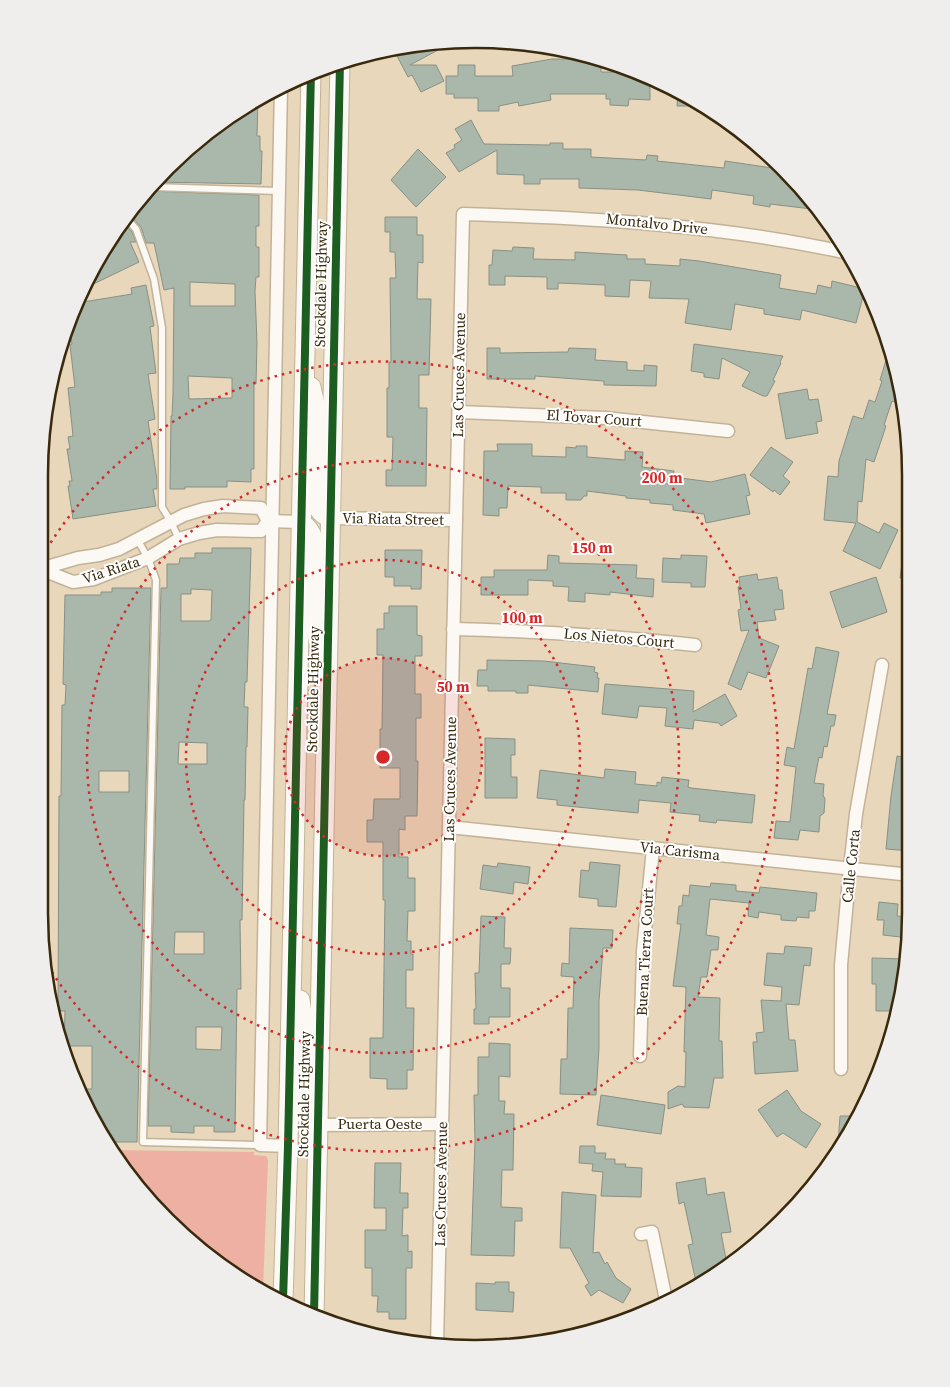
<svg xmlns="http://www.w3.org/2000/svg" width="950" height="1387" font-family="'Source Serif 4',serif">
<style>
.green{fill:#edb0a2}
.building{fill:#aab7ab;stroke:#889185;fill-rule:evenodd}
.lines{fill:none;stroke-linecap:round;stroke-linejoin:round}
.service-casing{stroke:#c2b398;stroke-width:9}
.minor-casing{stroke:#c2b398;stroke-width:15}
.primary-casing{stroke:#c2b398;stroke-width:21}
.service{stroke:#fcf9f5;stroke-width:6}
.minor{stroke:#fcf9f5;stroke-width:12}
.primary{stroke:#fcf9f5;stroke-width:19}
.cycleway-casing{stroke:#fff;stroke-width:11}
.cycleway{stroke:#1b5e20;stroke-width:8}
.ring{fill:none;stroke:#d62828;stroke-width:2.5;stroke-dasharray:2.5 5}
.labels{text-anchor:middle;stroke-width:4;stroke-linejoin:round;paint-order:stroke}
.street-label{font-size:15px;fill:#392a0d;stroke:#fff}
.rim{fill:none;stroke:#392a0d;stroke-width:2.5}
.centre{fill:#d62828;stroke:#fff;stroke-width:2.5}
.ring-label{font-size:15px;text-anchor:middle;font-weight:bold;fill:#d62828;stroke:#fff;stroke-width:4;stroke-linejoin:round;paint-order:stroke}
</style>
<rect width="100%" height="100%" fill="#e8d7ba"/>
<polygon class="green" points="110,1150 254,1152 254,1155 266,1156 268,1160 263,1289 209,1258 112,1155"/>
<g class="building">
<polygon points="455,41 410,65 436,65 444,81 421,92 412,75 408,77 396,54 414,45"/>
<polygon points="552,59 601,59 601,72 631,72 631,69 642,72 650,76 650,100 629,99 628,106 610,105 610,99 606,99 606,94 550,94 551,100 519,106 518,102 499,106 499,111 478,111 478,98 454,98 454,94 446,94 446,76 458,76 458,65 475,65 475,76 513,76 512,66"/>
<polygon points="678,91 685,95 706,106 677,106"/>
<polygon points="258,99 257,136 260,136 260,151 262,151 261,184 155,182 166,167 232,112"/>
<polygon points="471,120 484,144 550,145 550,143 563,143 563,149 591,149 591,157 646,160 647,155 658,156 657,161 724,168 725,161 786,170 820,210 770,204 770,207 753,204 754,196 712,190 711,199 638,190 579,188 579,179 540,179 540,184 524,184 524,175 497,174 497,150 459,172 446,153 455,148 454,145 462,140 455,129"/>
<polygon points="418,149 446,177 416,207 391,180"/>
<path d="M149 191 259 195V226H256V247H259V277H256L255 291 257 343 256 384H254V469H251V482L227 481V487H185V489H170L171 416H172L173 394 174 288 164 290 154 243H146L141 227 131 216ZM190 282 235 284V306H190ZM188 376 232 378V398L189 399Z"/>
<polygon points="385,217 417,217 417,235 423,235 423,263 418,262 417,299 431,299 429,375 419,375 419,408 427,408 426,486 386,486 386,470 392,470 393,437 387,437 387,388 389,388 389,362 391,362 390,278 396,278 395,252 390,252 390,232 385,232"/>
<polygon points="125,224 132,232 136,242 130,242 139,262 81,290 84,282"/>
<polygon points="513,247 534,248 533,259 575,260 575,252 627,255 627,259 645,259 645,264 680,266 680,259 699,261 781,275 779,288 816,294 818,285 831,288 832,281 865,289 856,323 802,310 800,320 764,314 764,309 735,304 731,330 685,323 689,299 649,298 651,281 630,280 629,297 605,296 605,285 558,283 558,289 547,289 547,277 505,276 505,285 489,285 489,265 492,265 493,250 512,251"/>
<polygon points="146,285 154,326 150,327 156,373 148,374 155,419 148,421 157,480 157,489 153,489 156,506 73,519 68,486 70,486 69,481 72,481 67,449 70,449 68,437 73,436 68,388 75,387 70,345 72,344 69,326 77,303 132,294 131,288"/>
<polygon points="694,344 723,348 783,356 780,362 781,363 773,380 775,381 767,396 763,396 742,386 750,372 722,358 719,379 704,377 704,373 691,371"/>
<polygon points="890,347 903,390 904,405 892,401 884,425 886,426 874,462 866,459 862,502 858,501 857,522 879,533 884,523 898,530 880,569 843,551 856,523 824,520 828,476 838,477 839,461 853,416 863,419 869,400 875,402 882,381 880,380"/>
<polygon points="487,348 500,348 500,353 568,352 569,348 596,349 595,360 627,362 627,370 644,371 644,365 657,366 656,386 604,385 604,381 535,376 535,379 487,379"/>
<polygon points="807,389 809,400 818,399 822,421 816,422 818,433 786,439 778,394"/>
<polygon points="497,444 532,444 532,456 566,457 566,447 576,448 576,446 587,446 587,457 625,460 625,451 643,452 642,467 674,471 673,477 711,482 745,474 750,495 746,496 750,514 706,523 704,514 673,510 673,505 650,503 650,500 626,498 626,496 587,491 587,496 584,496 581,500 566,500 566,493 541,493 541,487 508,486 507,508 499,508 499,516 483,515 484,451 498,451"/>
<polygon points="771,447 793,462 783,476 790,482 780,495 774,490 773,492 750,475"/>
<polygon points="905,540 911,541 911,579 900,578"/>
<path d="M212 548H251L247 682H245L244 707H248L247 747H246L245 800H244L242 920H240L241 989H237L235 1132H214V1126H194V1133L171 1132V1126H148L161 588H167V564H179L180 558H195V553H212ZM191 589 212 590 211 620 209 621H181V594H191ZM179 742 207 743V764H178ZM175 932H204V954H174ZM196 1027H222L221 1050 196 1049Z"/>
<polygon points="385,550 422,550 421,589 411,589 411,586 394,586 394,577 385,577"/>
<polygon points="548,555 559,556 559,563 637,565 636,578 654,579 653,597 610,592 610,595 585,593 585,602 568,601 569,587 553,586 553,581 528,580 528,595 481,595 481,577 494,577 494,570 547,570"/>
<polygon points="681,555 707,556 705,587 691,587 691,583 662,582 663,558 681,559"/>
<polygon points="757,574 758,580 777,577 779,590 782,590 784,609 774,610 776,620 757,622 759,638 779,646 766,678 748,672 741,690 728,684 749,630 741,631 738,610 741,609 738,587 740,586 739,577"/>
<polygon points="876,577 887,612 842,628 830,592"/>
<path d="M112 588H151L137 1142H106L80 1089H92V1046H64L65 1011H58L59 796H61L62 705H65L66 685 63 684 65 595H101V592H112ZM99 771H129V792H99Z"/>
<polygon points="389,606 417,606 417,635 422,636 422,656 415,656 415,694 421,694 421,718 416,718 416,761 418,761 417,816 405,816 405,830 399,829 399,857 408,857 408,878 415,878 415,911 408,911 407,941 411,941 411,954 413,954 413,970 406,970 406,1008 414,1008 413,1070 407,1070 407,1089 387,1089 387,1079 370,1078 370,1038 383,1038 385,900 383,900 383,842 367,842 367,820 373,820 374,799 400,799 400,768 380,768 380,729 382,729 383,655 377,655 377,629 384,629 384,613 389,613"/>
<polygon points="816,647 839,652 827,714 836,715 834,726 831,726 827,747 824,746 822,758 819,757 814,783 824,784 823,795 825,799 824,813 820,816 819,832 800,830 798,840 774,838 776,821 790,822 796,767 784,765 787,747 794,749 808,668 812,669"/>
<polygon points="487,660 544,661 595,667 594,672 598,673 597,678 599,678 598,692 528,685 528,693 516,693 516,691 488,691 488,686 477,686 478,670 487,670"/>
<polygon points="605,684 694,691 693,712 725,694 737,716 721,726 719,723 694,720 693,729 665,726 667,708 639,706 637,718 602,714"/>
<polygon points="485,738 515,739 515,755 511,755 511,777 517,777 517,798 485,798"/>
<polygon points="897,756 911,758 911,851 886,849 891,796"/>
<polygon points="605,769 636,772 635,784 657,786 657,782 661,783 662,777 689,780 688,787 691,788 755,795 752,823 717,820 716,823 699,821 700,815 670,812 671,803 639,800 638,813 557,805 557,800 537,798 540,770 604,778"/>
<polygon points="590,862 620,865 616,907 598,906 598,899 579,897 581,870 589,871"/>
<polygon points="498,863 530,867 528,884 514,882 513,894 480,889 483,865 497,867"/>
<polygon points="711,883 736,885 736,891 759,893 760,887 817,893 815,911 809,911 809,918 797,917 796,921 781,920 781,915 759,912 758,918 748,916 749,903 710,899 706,935 719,937 718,950 711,950 707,977 701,977 698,997 720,998 719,1041 722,1041 723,1078 714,1078 709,1108 684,1107 682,1104 668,1109 668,1092 678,1086 685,1087 686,1052 684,1052 686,987 673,986 681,924 677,924 679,906 682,906 683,895 689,896 690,885 710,887"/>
<polygon points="879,902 898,904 897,916 911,917 909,938 883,935 884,920 877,920"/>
<polygon points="481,916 505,917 504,948 511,948 510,964 501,964 501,988 510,988 510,1017 489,1017 489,1024 474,1024 474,1009 476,1009 475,973 479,973"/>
<polygon points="570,928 613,930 612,948 603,948 599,1001 599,1048 596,1095 560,1094 561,1059 567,1059 568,1008 573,1008 574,977 561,976 562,963 569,964"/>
<polygon points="785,946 812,948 810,966 804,965 799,1005 786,1004 789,1040 795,1040 798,1071 755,1074 753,1042 757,1042 756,1033 764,1032 761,1000 781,1001 782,987 764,985 767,953 784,954"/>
<polygon points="872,958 907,959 903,997 898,1011 876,1011 876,984 872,984"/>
<polygon points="489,1043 510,1044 510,1077 499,1076 499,1101 505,1101 504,1114 514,1114 513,1170 502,1170 501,1207 522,1208 522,1221 515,1221 514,1256 471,1255 475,1141 474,1095 478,1095 478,1057 489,1057"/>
<polygon points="787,1090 801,1111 821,1124 806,1148 783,1133 777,1137 758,1110"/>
<polygon points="601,1095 665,1105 661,1134 597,1125"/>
<polygon points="840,1116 858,1116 838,1144"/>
<polygon points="580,1146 595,1146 595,1153 606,1153 605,1159 615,1159 615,1164 626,1164 625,1167 642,1168 641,1197 601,1196 603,1172 592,1171 593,1164 579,1163"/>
<polygon points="375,1163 401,1163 400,1193 408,1193 408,1208 403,1208 402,1236 408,1235 408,1252 412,1251 412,1268 406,1268 406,1319 389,1319 389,1312 377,1312 378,1296 372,1296 372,1268 365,1268 365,1230 386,1230 386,1208 374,1208"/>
<polygon points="705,1178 707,1195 724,1192 731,1232 721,1233 727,1264 697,1287 688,1245 693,1244 684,1202 679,1204 676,1183"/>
<polygon points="562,1192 596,1195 593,1253 599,1252 605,1264 607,1262 616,1278 631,1289 623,1303 599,1290 591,1296 585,1286 589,1283 570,1248 560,1248"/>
<polygon points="495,1282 509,1282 509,1292 514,1292 513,1312 476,1310 476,1283 495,1284"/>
</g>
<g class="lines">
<defs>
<g id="service">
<polyline points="152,187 279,191"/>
<polyline points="128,220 136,229 154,279 162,328 162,507 171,522 179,539"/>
<polyline points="137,539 148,558 156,580 143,1142 260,1145"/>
</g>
<g id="minor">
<polyline points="294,79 311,79"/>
<polyline points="281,86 260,1145 288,1146"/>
<polyline points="459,412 605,418 728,431"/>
<polyline points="330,518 456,520"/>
<polyline points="268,521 300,522"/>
<polyline points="40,569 78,558 99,555 119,549 184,515 204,509 223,506 261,508 268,521"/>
<polyline points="40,569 73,582 94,579 148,558 179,539 199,533 217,530 261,531 268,521"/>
<polyline points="39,622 42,437"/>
<path d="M453 629C536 631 614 636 695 645"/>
<polyline points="449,827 911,875"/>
<polyline points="640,1056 643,951 653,848"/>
<polyline points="841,1069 841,965 850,868 856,814 882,665"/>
<polyline points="317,1125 442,1124"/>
<polyline points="641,1234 652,1232 666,1300"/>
<path d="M437 1345 463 214C593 218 721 225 848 253"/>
</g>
<g id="primary">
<path d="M311 387 317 414 316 503C319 511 322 514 330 518"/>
<path d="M300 522C311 529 313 537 315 549V625L320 647"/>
<path d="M300 1000 304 1027V1111C307 1119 310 1122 317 1125"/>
<polyline points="283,1300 288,1146 311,71"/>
<polyline points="314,1316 340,62"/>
</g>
</defs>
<use href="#service" class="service-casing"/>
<use href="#minor" class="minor-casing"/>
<use href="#primary" class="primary-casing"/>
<use href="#service" class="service"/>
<use href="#minor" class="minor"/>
<use href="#primary" class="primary"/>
<defs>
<g id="cycleway">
<polyline points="283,1300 288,1146 311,71"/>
<polyline points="314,1316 340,62"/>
</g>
</defs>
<use href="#cycleway" class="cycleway-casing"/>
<use href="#cycleway" class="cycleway"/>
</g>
<circle cx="383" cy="757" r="99" fill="#d62828" fill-opacity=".12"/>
<g class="ring">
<circle cx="383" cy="757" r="99"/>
<circle cx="383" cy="757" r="197"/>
<circle cx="383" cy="757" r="296"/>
<path d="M39 562A395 395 0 1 1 48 966"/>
</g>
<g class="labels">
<g class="street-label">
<text transform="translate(657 224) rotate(6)" y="5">Montalvo Drive</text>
<text transform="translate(321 284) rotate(-89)" y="5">Stockdale Highway</text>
<text transform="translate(459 375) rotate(-89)" y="5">Las Cruces Avenue</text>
<text transform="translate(594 418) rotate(4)" y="5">El Tovar Court</text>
<text transform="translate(393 519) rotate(1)" y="5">Via Riata Street</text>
<text transform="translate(111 570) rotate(-18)" y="5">Via Riata</text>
<text transform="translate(619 638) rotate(5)" y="5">Los Nietos Court</text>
<text transform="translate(313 689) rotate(-89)" y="5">Stockdale Highway</text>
<text transform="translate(450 779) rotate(-89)" y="5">Las Cruces Avenue</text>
<text transform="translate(680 851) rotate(6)" y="5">Via Carisma</text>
<text transform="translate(851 866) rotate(-84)" y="5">Calle Corta</text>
<text transform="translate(645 952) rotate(-87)" y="5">Buena Tierra Court</text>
<text transform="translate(304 1094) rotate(-89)" y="5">Stockdale Highway</text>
<text x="380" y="1129">Puerta Oeste</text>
<text transform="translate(441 1184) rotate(-89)" y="5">Las Cruces Avenue</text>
</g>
</g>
<path d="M0 0H950V1387H0ZM475 48H475A427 427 0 0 1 902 475V913A427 427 0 0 1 475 1340H475A427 427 0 0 1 48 913V475A427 427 0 0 1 475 48Z" fill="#efeeec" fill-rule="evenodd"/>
<path class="rim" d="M475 48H475A427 427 0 0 1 902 475V913A427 427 0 0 1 475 1340H475A427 427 0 0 1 48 913V475A427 427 0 0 1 475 48Z"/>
<circle cx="383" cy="757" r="8" class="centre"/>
<g class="ring-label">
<text x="662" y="483">200 m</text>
<text x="592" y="553">150 m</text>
<text x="522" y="623">100 m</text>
<text x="453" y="692">50 m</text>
</g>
</svg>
